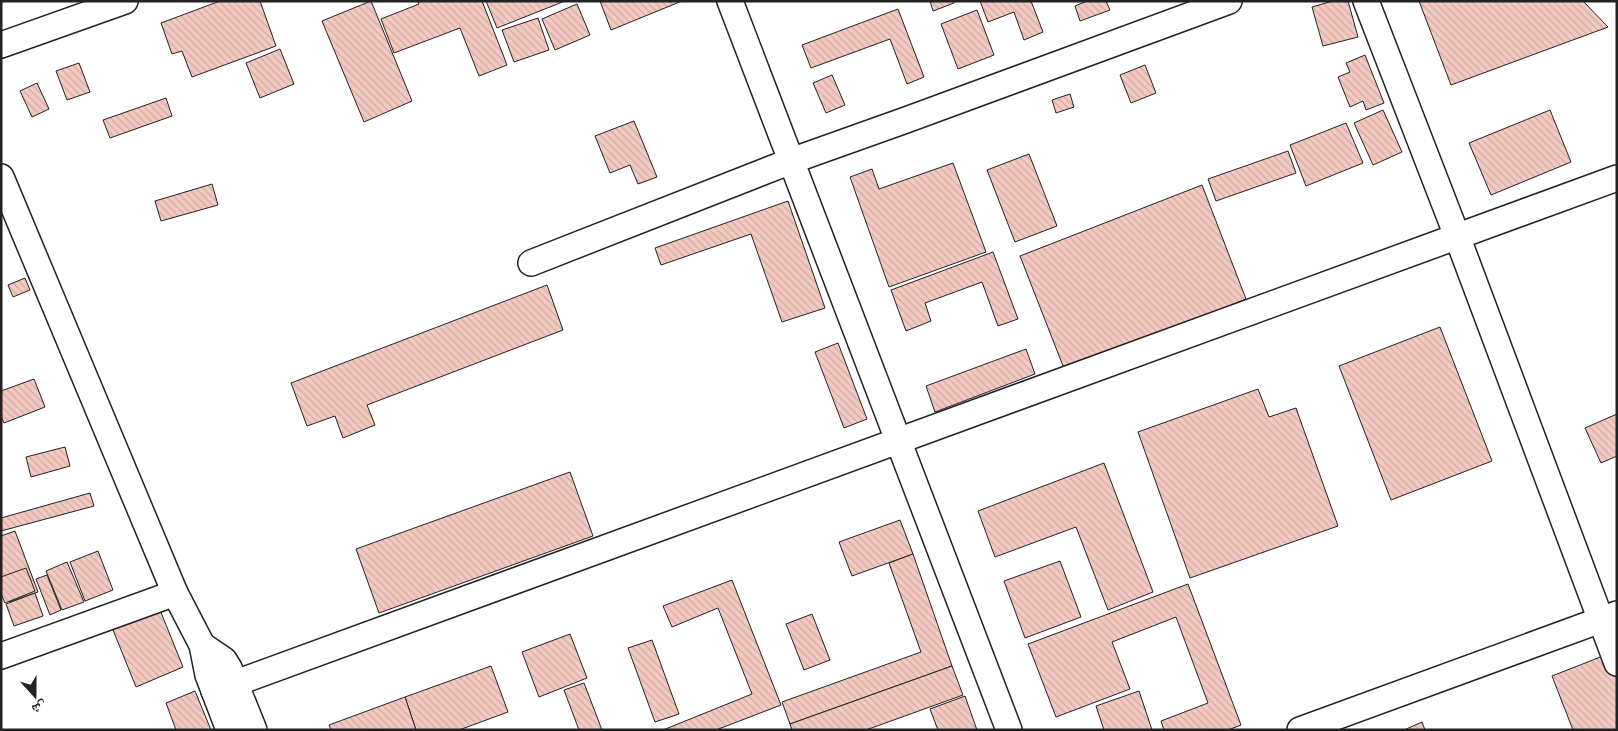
<svg xmlns="http://www.w3.org/2000/svg" width="1618" height="731" font-family="Jost,'Noto Naskh Arabic',sans-serif">
<style>
.building{fill:url(#building-back-hatch);stroke:#222}
.lines{fill:none;stroke-linecap:round;stroke-linejoin:round}
.minor-casing{stroke:#222;stroke-width:28}
.minor{stroke:#fff;stroke-width:25}
</style>
<defs>
<pattern id="building-back-hatch" width="6" height="6" patternUnits="userSpaceOnUse" patternTransform="scale(1.25)"><rect width="6" height="6" fill="#f3c9c0"/><path d="M-1 5l2 2M0 0l6 6M5-1l2 2" fill="none" stroke="#d0aca5"/></pattern>
</defs>
<rect width="100%" height="100%" fill="#fff"/>
<g class="building">
<polygon points="220,1 260,1 276,46 192,77 182,51 172,54 161,23"/>
<polygon points="371,1 412,101 364,122 322,21"/>
<polygon points="418,1 482,1 507,65 479,76 460,28 394,53 381,19 419,4"/>
<polygon points="486,1 565,1 497,28"/>
<polygon points="600,1 682,1 611,30"/>
<polygon points="930,1 954,1 954,3 933,11"/>
<polygon points="980,1 1031,1 1043,32 1024,40 1014,12 988,22"/>
<polygon points="1087,1 1106,1 1110,10 1080,21 1075,6"/>
<polygon points="1333,1 1348,1 1358,37 1323,46 1312,7"/>
<polygon points="1419,1 1583,1 1608,27 1451,85"/>
<polygon points="577,4 590,35 555,50 542,19"/>
<polygon points="898,9 924,77 907,84 890,39 811,68 802,45"/>
<polygon points="977,10 994,55 958,69 941,24"/>
<polygon points="538,18 549,50 514,62 502,30"/>
<polygon points="280,49 294,84 260,98 246,63"/>
<polygon points="1365,55 1384,103 1366,110 1363,101 1350,107 1338,77 1350,72 1346,63"/>
<polygon points="79,63 90,92 67,100 56,71"/>
<polygon points="1145,65 1156,93 1131,103 1120,75"/>
<polygon points="832,75 845,105 826,113 813,83"/>
<polygon points="37,83 49,109 32,117 20,91"/>
<polygon points="1070,94 1074,107 1056,113 1052,100"/>
<polygon points="166,98 172,116 110,138 103,120"/>
<polygon points="1383,110 1402,152 1373,165 1354,123"/>
<polygon points="1550,110 1571,162 1491,195 1469,143"/>
<polygon points="634,121 657,177 638,184 630,165 610,173 595,136"/>
<polygon points="1346,123 1363,163 1306,186 1290,145"/>
<polygon points="1288,151 1296,173 1216,201 1208,179"/>
<polygon points="1029,154 1057,226 1015,242 987,170"/>
<polygon points="953,163 986,252 889,287 850,177 872,169 879,189"/>
<polygon points="212,184 218,205 161,221 155,201"/>
<polygon points="1202,185 1246,299 1065,371 1020,256"/>
<polygon points="788,201 825,308 782,322 751,234 661,265 655,248"/>
<polygon points="993,252 1018,319 998,326 982,282 925,303 931,321 906,331 891,290"/>
<polygon points="25,278 30,290 13,297 8,285"/>
<polygon points="547,285 563,330 367,405 375,425 343,438 335,416 307,426 291,383"/>
<polygon points="1440,327 1492,461 1391,500 1339,366"/>
<polygon points="838,343 867,419 844,428 815,352"/>
<polygon points="1026,349 1035,374 935,412 926,386"/>
<polygon points="34,379 45,407 4,423 1,416 1,391"/>
<polygon points="1258,389 1269,417 1296,408 1338,526 1190,578 1138,432"/>
<polygon points="1617,414 1617,456 1601,463 1585,428"/>
<polygon points="65,447 70,466 31,477 26,457"/>
<polygon points="1104,463 1153,592 1108,610 1076,527 995,557 978,511"/>
<polygon points="570,472 593,536 379,613 356,549"/>
<polygon points="90,493 94,506 1,531 1,518"/>
<polygon points="900,520 913,554 852,576 839,542"/>
<polygon points="15,531 38,592 9,602 1,581 1,536"/>
<polygon points="98,551 113,590 85,601 70,562"/>
<polygon points="913,554 952,666 790,724 782,702 921,652 889,563"/>
<polygon points="1060,561 1081,617 1025,638 1004,581"/>
<polygon points="67,562 84,602 62,610 46,571"/>
<polygon points="26,568 35,591 5,603 1,594 1,577"/>
<polygon points="47,575 61,610 50,615 36,579"/>
<polygon points="732,580 781,705 716,730 663,730 752,694 718,608 672,627 663,606"/>
<polygon points="1188,584 1241,725 1228,730 1164,730 1161,721 1208,703 1176,617 1112,642 1130,689 1056,717 1028,644"/>
<polygon points="35,593 43,616 14,626 6,604"/>
<polygon points="158,605 183,667 136,687 111,625"/>
<polygon points="812,614 830,660 804,670 786,624"/>
<polygon points="570,634 587,678 539,697 522,652"/>
<polygon points="652,640 679,714 655,722 628,648"/>
<polygon points="1608,654 1617,677 1617,730 1573,730 1552,676"/>
<polygon points="491,666 508,712 459,730 416,730 405,697"/>
<polygon points="952,666 963,695 866,730 792,730 790,724"/>
<polygon points="584,683 602,730 579,730 564,690"/>
<polygon points="195,691 211,730 176,730 166,703"/>
<polygon points="1139,691 1152,730 1104,730 1096,706"/>
<polygon points="965,696 977,730 938,730 930,709"/>
<polygon points="405,697 416,730 331,730 329,725"/>
<polygon points="1422,722 1425,730 1404,730"/>
</g>
<g class="lines">
<defs>
<g id="minor">
<path d="M730 1C822 244 917 487 1009 730"/>
<polyline points="1366,1 1457,236 1617,663"/>
<polyline points="1,45 125,1"/>
<polyline points="1,177 175,593 202,645 208,675 229,730"/>
<polyline points="531,263 791,161 906,120 1229,1"/>
<polyline points="202,645 224,660 229,668 254,730"/>
<polyline points="1,656 175,593"/>
<polyline points="214,691 1617,178"/>
<polyline points="1300,730 1617,614"/>
</g>
</defs>
<use href="#minor" class="minor-casing"/>
<use href="#minor" class="minor"/>
</g>
<rect width="1618" height="731" fill="none" stroke="#222222" stroke-width="5"/>
<g transform="translate(35 696) rotate(159)" stroke="#ffffff" stroke-width="4" paint-order="stroke">
<path d="M0-4L9 19L0 12L-9 19Z" fill="#222222"/>
<text y="-8" font-size="14" font-weight="bold" text-anchor="middle" fill="#222222">ش</text>
</g>
</svg>
